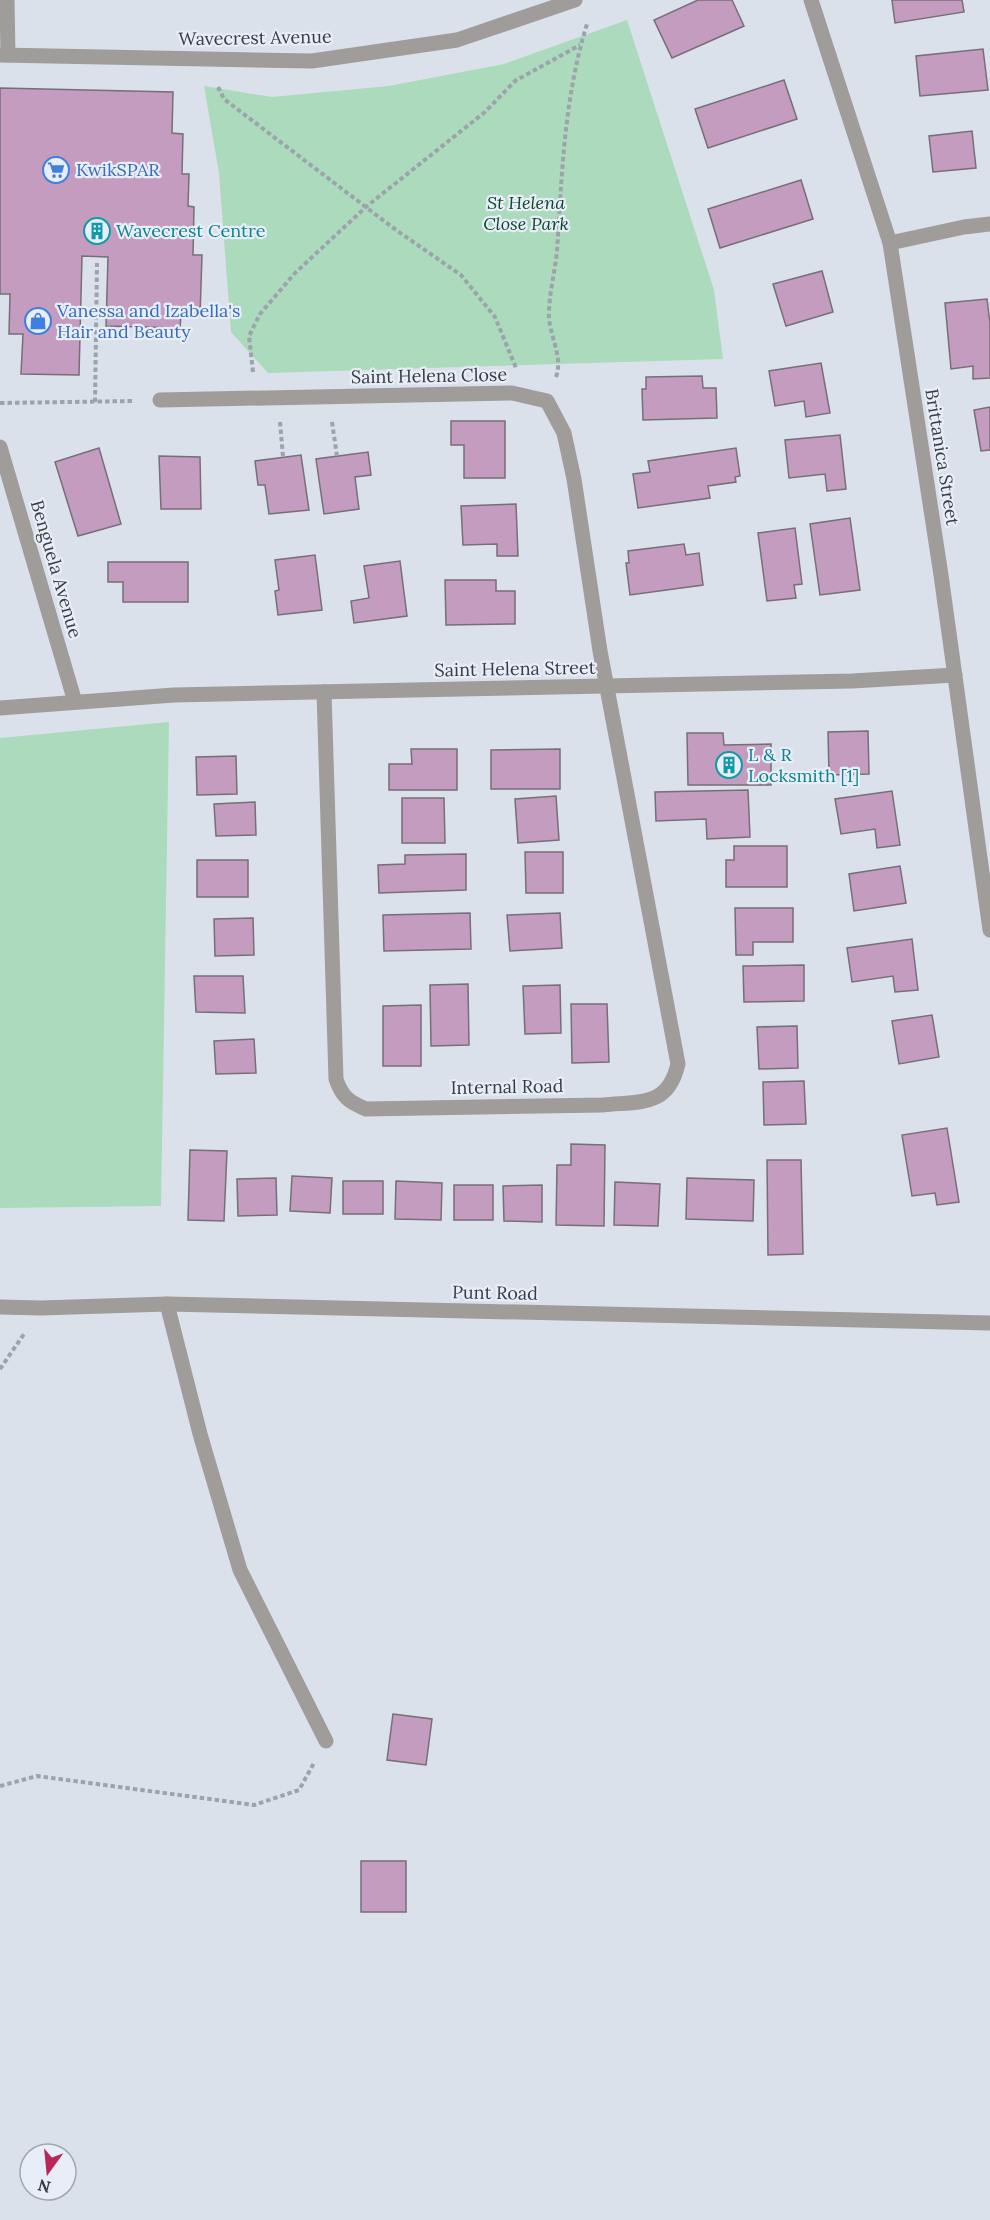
<svg xmlns="http://www.w3.org/2000/svg" width="990" height="2220" font-family="Lora,serif">
<style>
.green{fill:#acdabd}
.building{fill:#c49cc0;stroke:#776e76;stroke-width:1.5}
.lines{fill:none;stroke-linecap:round;stroke-linejoin:round}
.path{stroke:#9da3ab;stroke-width:4;stroke-dasharray:4.5 3;stroke-linecap:butt}
.minor{stroke:#a09c99;stroke-width:15}
.labels{text-anchor:middle;stroke-width:4.5;stroke-linejoin:round;paint-order:stroke}
.street-label{font-size:18px;fill:#393c40;stroke:#e8eef8}
.shop-label{font-size:18px;fill:#366cbe;stroke:#e8eef8;text-anchor:start}
.park-label{font-size:18px;font-style:italic;fill:#0e492c;stroke:#e8eef8}
.culture-label{font-size:18px;fill:#0d838f;stroke:#e8eef8;text-anchor:start}
</style>
<rect width="100%" height="100%" fill="#dae1eb"/>
<g class="green">
<polygon points="627,20 714,290 723,359 268,373 231,332 219,173 204,86 272,97 389,86 504,64"/>
<polygon points="169,722 161,1206 0,1208 0,738"/>
</g>
<g class="building">
<polygon points="698,0 732,0 744,26 672,58 654,20"/>
<polygon points="892,0 962,0 964,12 895,23"/>
<polygon points="983,49 988,90 920,96 916,56"/>
<polygon points="784,80 797,119 708,148 695,109"/>
<polygon points="0,88 173,92 172,133 183,134 182,174 189,174 188,206 194,207 193,255 202,255 200,316 181,315 180,328 106,326 108,257 82,256 79,375 21,374 23,334 9,334 10,294 0,294"/>
<polygon points="972,131 976,168 933,172 929,136"/>
<polygon points="801,180 813,219 720,248 708,209"/>
<polygon points="822,271 833,312 786,326 773,284"/>
<polygon points="987,299 990,323 990,378 973,379 973,366 951,369 945,303"/>
<polygon points="821,363 830,413 806,417 804,401 775,406 769,371"/>
<polygon points="702,376 703,388 716,388 717,418 643,420 642,389 646,389 646,377"/>
<polygon points="990,407 990,450 981,451 974,410"/>
<polygon points="451,421 505,421 505,478 464,478 464,445 451,445"/>
<polygon points="840,435 846,489 827,491 825,474 789,478 785,440"/>
<polygon points="99,448 121,524 78,536 55,462"/>
<polygon points="736,448 740,476 735,477 736,482 708,486 710,498 638,508 633,474 650,472 648,461"/>
<polygon points="368,452 371,475 355,477 359,509 324,514 316,459"/>
<polygon points="301,455 309,510 269,514 265,485 258,485 255,461"/>
<polygon points="159,456 200,457 201,509 161,509"/>
<polygon points="516,504 518,556 497,556 497,544 463,545 461,506"/>
<polygon points="850,518 860,590 820,595 810,524"/>
<polygon points="795,528 802,584 794,585 796,598 767,601 758,533"/>
<polygon points="684,544 686,555 699,553 703,585 630,595 626,563 629,563 628,551"/>
<polygon points="315,555 322,610 278,615 275,591 279,590 275,560"/>
<polygon points="400,561 407,616 354,623 351,601 369,598 364,566"/>
<polygon points="108,562 188,562 188,602 123,602 123,582 108,582"/>
<polygon points="445,580 496,580 496,591 515,591 515,624 446,625"/>
<polygon points="868,731 869,774 829,775 828,732"/>
<polygon points="687,733 723,733 724,745 771,744 771,785 688,785"/>
<polygon points="411,749 457,749 457,790 389,790 389,764 412,764"/>
<polygon points="560,749 560,789 491,789 491,750"/>
<polygon points="236,756 237,794 197,795 196,757"/>
<polygon points="748,790 750,837 707,839 706,819 656,821 655,792"/>
<polygon points="892,791 900,845 877,848 875,829 841,834 835,799"/>
<polygon points="556,796 559,840 518,843 515,799"/>
<polygon points="402,798 444,798 445,843 402,843"/>
<polygon points="255,802 256,835 216,836 214,804"/>
<polygon points="734,846 787,846 787,887 726,887 726,860 734,860"/>
<polygon points="525,852 563,852 563,893 526,893"/>
<polygon points="466,854 466,890 379,893 378,865 405,864 405,855"/>
<rect x="197" y="860" width="51" height="37"/>
<polygon points="900,866 906,903 854,911 849,874"/>
<polygon points="735,908 793,908 793,942 753,942 753,955 736,955"/>
<polygon points="470,913 471,949 384,951 383,915"/>
<polygon points="560,913 562,948 510,951 507,915"/>
<polygon points="253,918 254,955 215,956 214,919"/>
<polygon points="912,939 918,990 895,992 893,976 852,982 847,948"/>
<polygon points="804,965 804,1001 744,1002 743,966"/>
<polygon points="194,976 243,976 245,1013 196,1012"/>
<polygon points="468,984 469,1045 431,1046 430,985"/>
<polygon points="560,985 561,1033 525,1034 523,986"/>
<polygon points="571,1004 607,1004 609,1062 572,1063"/>
<polygon points="421,1005 421,1066 383,1066 383,1006"/>
<polygon points="932,1015 939,1057 899,1064 892,1021"/>
<polygon points="797,1026 798,1068 759,1069 757,1027"/>
<polygon points="254,1039 256,1073 216,1074 214,1041"/>
<polygon points="804,1081 806,1124 764,1125 763,1082"/>
<polygon points="947,1128 959,1202 937,1205 935,1193 912,1196 902,1135"/>
<polygon points="571,1144 605,1145 604,1226 556,1225 557,1165 571,1165"/>
<polygon points="190,1150 227,1151 224,1221 188,1220"/>
<polygon points="767,1160 801,1160 803,1254 768,1255"/>
<polygon points="292,1176 332,1178 330,1213 290,1211"/>
<polygon points="276,1178 277,1215 238,1216 237,1179"/>
<polygon points="687,1178 754,1180 753,1221 686,1219"/>
<rect x="343" y="1181" width="40" height="33"/>
<polygon points="396,1181 442,1183 441,1220 395,1219"/>
<polygon points="615,1182 660,1184 658,1226 614,1225"/>
<rect x="454" y="1185" width="39" height="35"/>
<polygon points="542,1185 542,1222 504,1221 503,1186"/>
<polygon points="393,1714 432,1719 426,1765 387,1760"/>
<rect x="361" y="1861" width="45" height="51"/>
</g>
<g class="lines">
<g class="path">
<polyline points="218,87 224,99 396,230 461,275 495,317 516,368"/>
<polyline points="253,372 249,336 260,314 295,273 367,206 485,112 515,81 580,45"/>
<path d="M556 377C564 355 547 333 549 310 550 290 555 271 557 251 562 174 564 98 587 24"/>
<polyline points="95,402 97,263"/>
<polyline points="0,403 135,401"/>
<polyline points="280,422 283,457"/>
<polyline points="332,422 337,456"/>
<polyline points="0,1369 24,1334"/>
<polyline points="0,1786 37,1776 254,1805 299,1790 314,1763"/>
</g>
<g class="minor">
<polyline points="7,0 8,55"/>
<polyline points="811,0 890,243 941,575 990,930"/>
<polyline points="0,55 312,61 457,40 575,0"/>
<polyline points="890,243 964,227 990,224"/>
<path d="M160 400 512 393 547 401 564 433 574 479 600 651 678 1064C668 1107 641 1101 603 1105L366 1109C349 1102 342 1097 336 1079L324 692"/>
<polyline points="0,447 75,702"/>
<polyline points="0,708 174,695 852,681 955,675"/>
<polyline points="167,1304 200,1434 240,1570 326,1741"/>
<polyline points="0,1307 41,1308 167,1304 990,1323"/>
</g>
</g>
<defs>
<symbol id="supermarket-ring" viewBox="-11 -11 22 22"><circle r="9.5" fill="#e8eef8" stroke="#3f7fe0" stroke-width="1.5"/><path d="M-6-5.5h2.5l.6 2H6L4.5 2H-2.5L-4.4-4H-6ZM-1.5 3.2a1.3 1.3 0 1 0 .1 0ZM3 3.2a1.3 1.3 0 1 0 .1 0Z" fill="#3f7fe0"/></symbol>
<symbol id="building-ring" viewBox="-11 -11 22 22"><circle r="9.5" fill="#e8eef8" stroke="#0f9aa8" stroke-width="1.5"/><path d="M-4-6H4V6H1V3H-1V6H-4ZM-2.5-4.3h1.7v1.8h-1.7ZM.8-4.3h1.7v1.8H.8ZM-2.5-1h1.7V.8h-1.7ZM.8-1h1.7V.8H.8Z" fill="#0f9aa8"/></symbol>
<symbol id="shop-ring" viewBox="-11 -11 22 22"><circle r="9.5" fill="#e8eef8" stroke="#3f7fe0" stroke-width="1.5"/><path d="M-5-2.5h2.3a2.7 3.5 0 0 1 5.4 0H5L5.5 6h-11ZM-1.5-2.5h3a1.5 2.3 0 0 0-3 0Z" fill="#3f7fe0"/></symbol>
</defs>
<g fill-rule="evenodd">
<use href="#supermarket-ring" x="41" y="155" width="30" height="30"/>
<use href="#building-ring" x="82" y="216" width="30" height="30"/>
<use href="#shop-ring" x="23" y="306" width="30" height="30"/>
<use href="#building-ring" x="714" y="750" width="30" height="30"/>
</g>
<g class="labels">
<g class="street-label">
<text transform="translate(255 38) rotate(-1)" y="6">Wavecrest Avenue</text>
<text transform="translate(429 376) rotate(-1)" y="6">Saint Helena Close</text>
<text transform="translate(942 457) rotate(81)" y="6">Brittanica Street</text>
<text transform="translate(56 569) rotate(74)" y="6">Benguela Avenue</text>
<text transform="translate(515 669) rotate(-1)" y="6">Saint Helena Street</text>
<text transform="translate(507 1087) rotate(-1)" y="6">Internal Road</text>
<text transform="translate(495 1293) rotate(1)" y="6">Punt Road</text>
</g>
<g class="shop-label">
<text x="76" y="176">KwikSPAR</text>
<text x="57" y="317">Vanessa and Izabella's<tspan x="57" dy="21">Hair and Beauty</tspan></text>
</g>
<g class="park-label">
<text x="526" y="209">St Helena<tspan x="526" dy="21">Close Park</tspan></text>
</g>
<g class="culture-label">
<text x="116" y="237">Wavecrest Centre</text>
<text x="748" y="761">L &amp; R<tspan x="748" dy="21">Locksmith [1]</tspan></text>
</g>
</g>
<g transform="translate(48 2172) rotate(195)"><circle r="28" fill="#e8eef8" stroke="#a2a7ae" stroke-width="1.5"/>
<path d="M0-4.5L10 22L0 15L-10 22Z" fill="#b72757"/>
<text y="-9" font-size="16" font-weight="bold" text-anchor="middle" fill="#393c40">N</text>
</g>
</svg>
